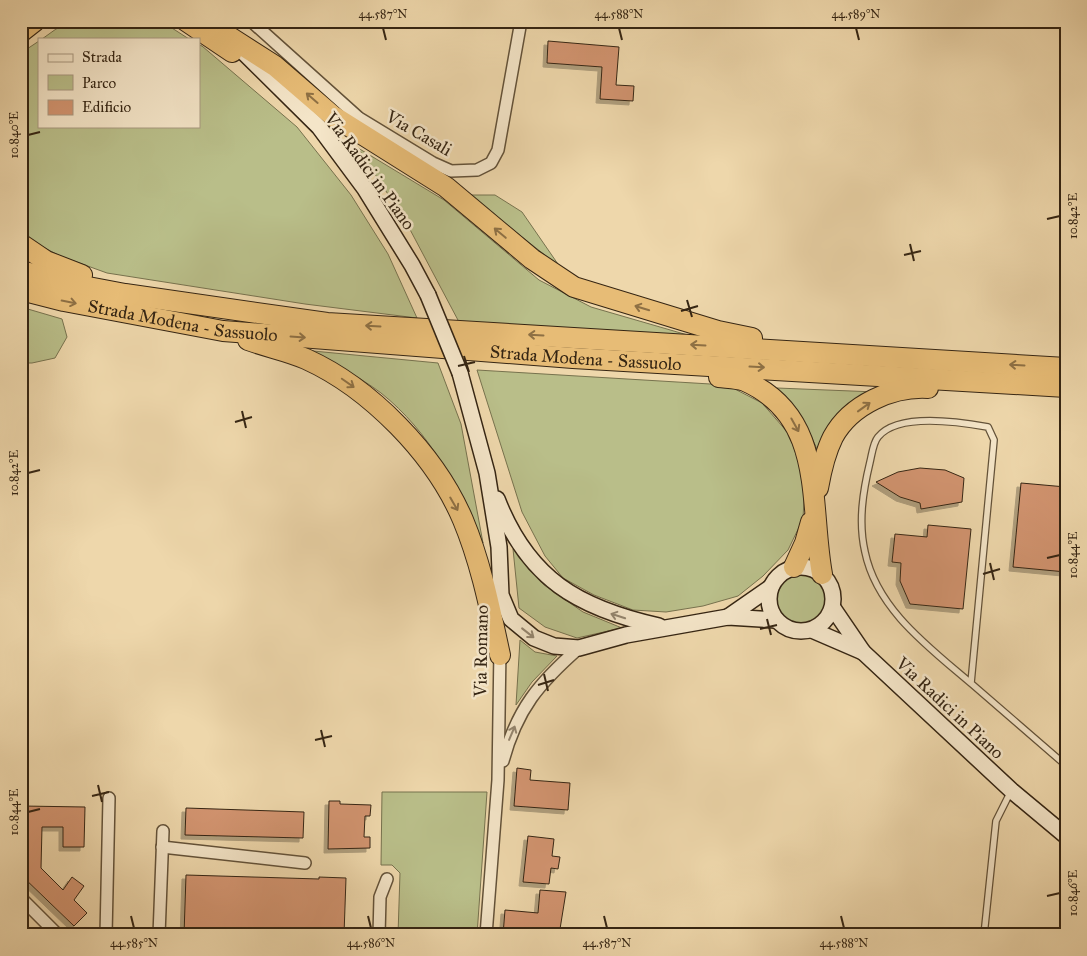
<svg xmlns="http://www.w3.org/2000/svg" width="1087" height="956" font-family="'IM FELL Great Primer',serif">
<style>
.green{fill:#b9be89;stroke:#77724e}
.building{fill:#d29470;stroke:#352513;filter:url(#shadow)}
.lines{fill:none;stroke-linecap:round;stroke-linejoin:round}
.lane-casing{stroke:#635239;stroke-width:8}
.street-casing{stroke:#635239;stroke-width:14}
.secondary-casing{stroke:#352513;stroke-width:18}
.highway-casing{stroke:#352513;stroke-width:22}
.lane{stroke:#f4e5c8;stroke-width:5.5}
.street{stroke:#f4e5c8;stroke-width:11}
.secondary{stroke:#f4e5c8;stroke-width:15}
.highway{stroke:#e7bc76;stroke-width:20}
.secondary-bridge-casing{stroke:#352513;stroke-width:18;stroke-linecap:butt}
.secondary-bridge{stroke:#f4e5c8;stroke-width:15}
.oneway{stroke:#8e7044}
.oneway2{stroke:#94856e}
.ticks{fill:none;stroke:#352513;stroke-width:2}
.labels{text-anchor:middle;stroke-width:5;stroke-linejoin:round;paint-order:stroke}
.street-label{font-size:18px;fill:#352513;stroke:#f4e5c8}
.neatline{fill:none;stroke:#352513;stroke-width:2}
.ticks-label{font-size:12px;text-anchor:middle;fill:#352513}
</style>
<defs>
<filter id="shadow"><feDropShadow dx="-4" dy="4" stdDeviation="0" flood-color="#0004"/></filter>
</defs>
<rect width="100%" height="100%" fill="#eed7ab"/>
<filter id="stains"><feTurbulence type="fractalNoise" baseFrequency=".004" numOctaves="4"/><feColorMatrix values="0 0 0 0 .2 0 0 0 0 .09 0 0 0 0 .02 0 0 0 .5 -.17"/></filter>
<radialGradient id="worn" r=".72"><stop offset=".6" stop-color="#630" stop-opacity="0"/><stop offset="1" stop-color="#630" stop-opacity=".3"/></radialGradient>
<g class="green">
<polygon points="75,21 161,21 189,39 42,39 56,29"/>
<polygon points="39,41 39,126 199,126 199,45 202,46 297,127 351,195 388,254 417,318 305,304 107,273 60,256 28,239 21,230 21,53"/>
<polygon points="358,148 444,200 539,280 591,307 691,336 459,322 406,222"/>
<polygon points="469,195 495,195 522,212 560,267"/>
<polygon points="21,307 62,319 67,337 55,358 32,363 21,363"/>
<path d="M313 351 438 363 461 424 483 543C458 487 430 432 381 393 360 377 335 365 313 351Z"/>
<polygon points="477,370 727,385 762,403 789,434 805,479 803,519 788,550 763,576 738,596 703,606 666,612 633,610 594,595 563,578 545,556 522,512"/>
<path d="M777 388 876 392 820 457C810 430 797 409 777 388Z"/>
<polygon points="513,549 544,585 583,612 622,628 577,638 545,627 519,608"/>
<circle cx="800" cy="599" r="26"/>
<polygon points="520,640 535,652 557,656 532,682 516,705"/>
<polygon points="382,792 487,792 477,935 398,935 400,873 392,865 381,865"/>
</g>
<g class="building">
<polygon points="548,41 619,47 616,85 634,86 633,101 600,99 602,67 547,63"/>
<polygon points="920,468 945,470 964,478 962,502 921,509 920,503 900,497 876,482 898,472"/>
<polygon points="1021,483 1066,487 1066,572 1013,567"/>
<polygon points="928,525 971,529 963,609 910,604 900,581 901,563 892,562 895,534 927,537"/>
<polygon points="517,768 531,770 530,780 570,783 568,810 514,806"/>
<polygon points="329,801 340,801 340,804 371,805 370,816 365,816 364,837 370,837 370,848 328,849"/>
<polygon points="23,806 85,807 84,847 63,847 63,827 42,827 41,868 63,890 72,877 84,886 74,900 87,913 74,926 21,875"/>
<polygon points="186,808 304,812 303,838 185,835"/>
<polygon points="528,836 554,839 552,856 560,857 558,869 551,868 549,884 523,882"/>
<polygon points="186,875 319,879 319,877 346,878 344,935 184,935"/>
<polygon points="540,890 566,892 560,929 550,928 549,935 503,935 505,910 538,913"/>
</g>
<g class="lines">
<defs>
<g id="lane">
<path d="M971 683 994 440 988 427C960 422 898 412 878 437 873 443 872 454 870 462 863 491 858 522 865 552 877 610 930 648 973 685 1003 711 1032 736 1062 762L1066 764"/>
<polyline points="984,935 996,821 1011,791"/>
</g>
<g id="street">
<polyline points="251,21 359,118 433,163 451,171 477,170 491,163 498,150 521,21"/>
<path d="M503 761C517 709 539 683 579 648"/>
<polyline points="162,847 305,863"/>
<polyline points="21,898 58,935"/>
<polyline points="106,935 109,798"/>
<polyline points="159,935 163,831"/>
<polyline points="379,935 380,897 387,879"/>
<polyline points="486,935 498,780 500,649"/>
</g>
<g id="secondary">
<polyline points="207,21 225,34 319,127 365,189 412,265 428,295"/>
<polyline points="460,373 487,473 499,547 501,595 511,619 534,638 554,646 579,648 626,635 728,617 776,620"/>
<path d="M497 499C528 579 578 608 659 626"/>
<circle cx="801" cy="599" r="32"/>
<polyline points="833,608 863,652 1012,791 1066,836"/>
<polyline points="728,617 771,587"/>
<polyline points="812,630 863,652"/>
</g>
<g id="highway">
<polyline points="186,21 232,52"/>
<polyline points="21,32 35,21"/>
<polyline points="225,34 275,66 333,116 446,187 532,259 574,287 718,331 752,338"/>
<polyline points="21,244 46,261 82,275"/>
<polyline points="21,271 67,283 125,294 327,323 1066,368"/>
<path id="s1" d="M21 290 64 301 223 331 573 358 1066 387"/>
<path d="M248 340C267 347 288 351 306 359 370 388 435 454 463 520 481 563 490 609 500 655"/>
<path d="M719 377C727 378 738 378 745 381 826 417 809 503 822 574"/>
<path d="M818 488C821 471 825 453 833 437 851 404 893 386 928 388"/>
<polyline points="794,567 805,543 811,522"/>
</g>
</defs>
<use href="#lane" class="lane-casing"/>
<use href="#street" class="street-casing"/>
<use href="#secondary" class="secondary-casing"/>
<use href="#highway" class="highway-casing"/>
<use href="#lane" class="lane"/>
<use href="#street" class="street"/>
<use href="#secondary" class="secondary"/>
<use href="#highway" class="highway"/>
<defs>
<polyline id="secondary-bridge" points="428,295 460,373"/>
</defs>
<use href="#secondary-bridge" class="secondary-bridge-casing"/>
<use href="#secondary-bridge" class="secondary-bridge"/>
</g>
<defs><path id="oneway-shaft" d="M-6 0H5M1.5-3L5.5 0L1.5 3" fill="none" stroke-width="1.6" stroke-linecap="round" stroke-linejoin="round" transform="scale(1.25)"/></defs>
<g class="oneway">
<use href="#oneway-shaft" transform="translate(312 98) rotate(-139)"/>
<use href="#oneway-shaft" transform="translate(500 233) rotate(-140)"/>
<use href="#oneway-shaft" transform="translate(69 302) rotate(11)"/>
<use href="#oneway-shaft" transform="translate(642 308) rotate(-163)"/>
<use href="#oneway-shaft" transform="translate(373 326) rotate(-177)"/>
<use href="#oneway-shaft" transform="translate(536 335) rotate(-177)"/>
<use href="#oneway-shaft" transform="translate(298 337) rotate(4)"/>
<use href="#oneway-shaft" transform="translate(698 345) rotate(-177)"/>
<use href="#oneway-shaft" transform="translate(1017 365) rotate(-177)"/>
<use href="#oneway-shaft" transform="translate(757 367) rotate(3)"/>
<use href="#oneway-shaft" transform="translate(348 383) rotate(35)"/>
<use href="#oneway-shaft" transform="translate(864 407) rotate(-36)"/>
<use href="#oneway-shaft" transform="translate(795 425) rotate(61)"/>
<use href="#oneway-shaft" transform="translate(454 504) rotate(60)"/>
</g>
<g class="oneway2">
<use href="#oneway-shaft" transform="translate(618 616) rotate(-162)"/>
<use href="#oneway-shaft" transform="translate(528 633) rotate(38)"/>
<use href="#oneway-shaft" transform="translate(512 733) rotate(-67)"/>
</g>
<path class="ticks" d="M383 28 386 40M619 28 622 40M856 28 859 40M28 135 40 132M1047 219 1060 216M910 244 914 261M904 255 921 251M687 300 692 317M681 311 698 306M464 356 469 372M458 366 475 362M242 411 246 428M235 422 252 417M28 473 40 470M1047 558 1060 555M990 563 994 580M983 574 1000 569M767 619 771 635M760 629 777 625M544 674 548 691M538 685 554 680M321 730 325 747M315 740 332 736M98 785 102 802M92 796 109 792M28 812 40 809M1047 896 1060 893M131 916 134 928M368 916 371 928M604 916 607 928M841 916 844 928"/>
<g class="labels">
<g class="street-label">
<text transform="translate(419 133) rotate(30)" y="6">Via Casali</text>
<text transform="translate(370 171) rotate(54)" y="6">Via Radici in Piano</text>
<text dy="6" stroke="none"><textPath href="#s1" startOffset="165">Strada Modena - Sassuolo</textPath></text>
<text dy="6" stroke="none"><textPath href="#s1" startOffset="570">Strada Modena - Sassuolo</textPath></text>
<text transform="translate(481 651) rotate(-89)" y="6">Via Romano</text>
<text transform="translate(950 708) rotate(43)" y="6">Via Radici in Piano</text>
</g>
</g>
<rect width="1087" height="956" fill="none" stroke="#eed7ab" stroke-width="55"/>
<rect x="38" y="38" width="162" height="90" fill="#f4e5c8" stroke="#a89880"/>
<rect x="48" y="54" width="25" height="8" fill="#f4e5c8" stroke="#a89880"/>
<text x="82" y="62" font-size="15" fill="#352513">Strada</text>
<rect x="48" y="75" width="25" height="15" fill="#b9be89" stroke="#a89880"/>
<text x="82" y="88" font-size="15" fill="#352513">Parco</text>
<rect x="48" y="100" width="25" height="15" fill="#d29470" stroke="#a89880"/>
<text x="82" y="112" font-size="15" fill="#352513">Edificio</text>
<rect x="28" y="28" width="1032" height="900" class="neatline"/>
<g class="ticks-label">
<text x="383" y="18">44.587°N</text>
<text x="619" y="18">44.588°N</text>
<text x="856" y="18">44.589°N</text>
<text transform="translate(14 135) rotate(-90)" y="4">10.840°E</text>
<text transform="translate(1073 216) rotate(-90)" y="4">10.842°E</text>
<text transform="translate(14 473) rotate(-90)" y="4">10.842°E</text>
<text transform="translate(1073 555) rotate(-90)" y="4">10.844°E</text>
<text transform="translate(14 812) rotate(-90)" y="4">10.844°E</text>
<text transform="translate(1073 893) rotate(-90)" y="4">10.846°E</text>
<text x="134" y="947">44.585°N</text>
<text x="371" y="947">44.586°N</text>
<text x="607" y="947">44.587°N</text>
<text x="844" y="947">44.588°N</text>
</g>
<rect width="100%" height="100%" filter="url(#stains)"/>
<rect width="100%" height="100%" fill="url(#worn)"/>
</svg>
